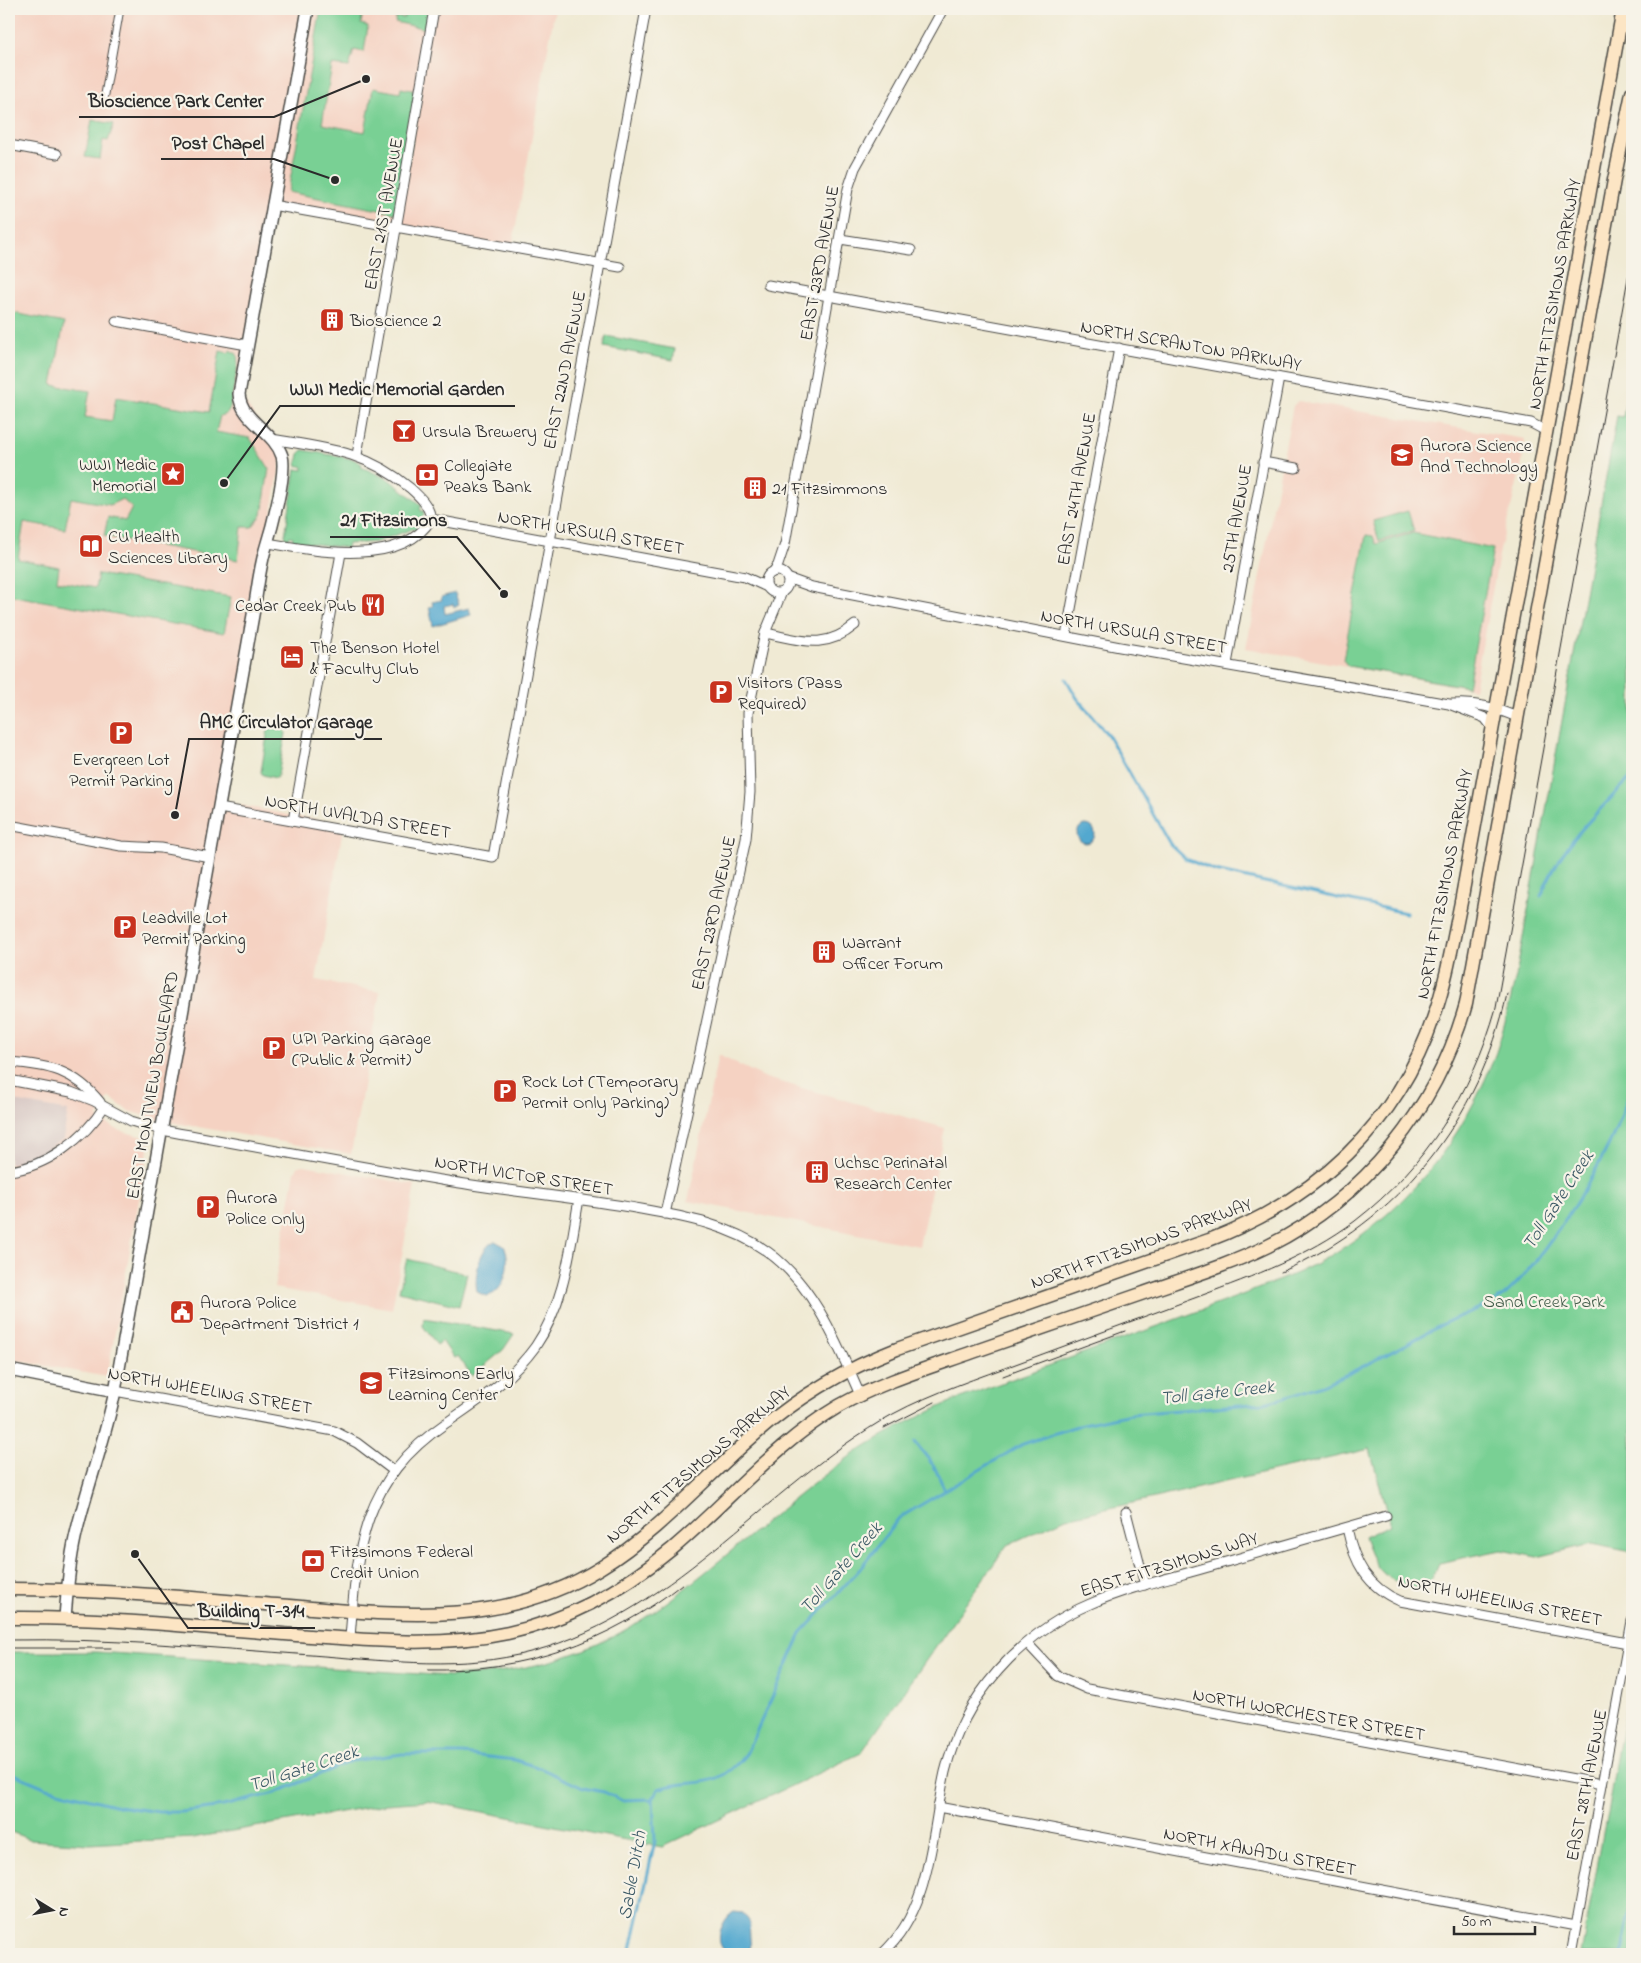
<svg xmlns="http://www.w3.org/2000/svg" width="1641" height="1963" font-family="'Indie Flower',sans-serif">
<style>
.built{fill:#f5d2c2}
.industrial{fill:#d1bfbd}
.green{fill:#79d094;stroke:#527e60}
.water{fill:#53a8cf;stroke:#3f6a7d}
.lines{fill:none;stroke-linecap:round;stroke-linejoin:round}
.stream{stroke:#53a8cf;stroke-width:3}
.pedestrian-casing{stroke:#494844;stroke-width:9}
.minor-casing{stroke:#494844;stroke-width:11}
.tertiary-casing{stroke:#494844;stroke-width:14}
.secondary-casing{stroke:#494844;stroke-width:15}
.pedestrian{stroke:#fff;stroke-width:7}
.minor{stroke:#fff;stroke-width:9}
.tertiary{stroke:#fff;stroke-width:11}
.secondary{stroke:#fce5c4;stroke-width:12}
.tram{stroke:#2b2b2b;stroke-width:1}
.labels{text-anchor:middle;stroke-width:4.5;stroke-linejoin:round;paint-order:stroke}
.street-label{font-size:18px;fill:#2b2b2b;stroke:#f7f3e8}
.poi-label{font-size:18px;fill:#2b2b2b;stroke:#f7f3e8;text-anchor:start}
.park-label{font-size:18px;fill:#425d4a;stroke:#f7f3e8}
.water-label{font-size:19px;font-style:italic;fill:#395764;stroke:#f7f3e8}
.leader{fill:none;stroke:#2b2b2b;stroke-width:2}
.callout-dot{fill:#2b2b2b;stroke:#f7f3e8;stroke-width:2}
.callout-label{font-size:19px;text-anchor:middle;font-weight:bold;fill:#2b2b2b;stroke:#f7f3e8;stroke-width:4.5;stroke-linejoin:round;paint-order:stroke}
</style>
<rect width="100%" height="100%" fill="#f7f3e8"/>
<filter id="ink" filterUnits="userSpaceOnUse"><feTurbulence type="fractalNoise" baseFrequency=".02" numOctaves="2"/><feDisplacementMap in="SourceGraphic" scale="10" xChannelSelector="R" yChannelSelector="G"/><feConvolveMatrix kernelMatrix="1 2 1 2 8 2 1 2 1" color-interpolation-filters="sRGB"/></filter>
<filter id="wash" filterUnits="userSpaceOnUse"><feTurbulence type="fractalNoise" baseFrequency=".0096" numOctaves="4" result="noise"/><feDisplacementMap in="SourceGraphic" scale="20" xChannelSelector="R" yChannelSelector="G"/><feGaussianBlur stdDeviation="1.12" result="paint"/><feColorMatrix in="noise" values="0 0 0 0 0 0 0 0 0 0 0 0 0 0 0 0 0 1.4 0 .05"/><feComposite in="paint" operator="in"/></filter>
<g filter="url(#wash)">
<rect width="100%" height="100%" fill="#f0ead4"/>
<g class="built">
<polygon points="9,9 555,9 512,248 272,205 239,394 282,455 220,801 298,817 344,823 316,980 380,992 351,1154 153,1119 127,1110 109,1097 97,1118 118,1130 150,1139 107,1377 9,1359"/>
<polygon points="1298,401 1525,439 1521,468 1500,550 1474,689 1246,648 1293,406"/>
<polygon points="718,1055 766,1078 945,1128 919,1246 688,1201"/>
<polygon points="304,1165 415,1185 392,1309 274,1288 295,1171 299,1166"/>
</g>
<polygon class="industrial" points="9,1100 68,1111 63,1139 34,1157 9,1164"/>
<g class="green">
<polygon points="321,9 363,10 361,24 368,26 364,52 354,50 349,67 332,65 322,124 365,132 373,88 400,93 401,88 421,92 399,214 288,192"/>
<polygon points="405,9 434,9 431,30 395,22 396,17 404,18"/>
<polygon points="92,120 114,124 108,141 103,140 100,159 85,157"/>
<polygon points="9,312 64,323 52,385 90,391 85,417 112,421 116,397 209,412 220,351 229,353 230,350 237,354 238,364 230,408 226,414 220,416 216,432 250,438 269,468 262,515 252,527 242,527 238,560 104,536 108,517 125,521 132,508 122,499 110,505 71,498 65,529 24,522 18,559 59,567 57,581 95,588 98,574 231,597 224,633 9,595"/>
<polygon points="606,336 675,349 673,360 604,347"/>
<path d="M1632 366V1552L1591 1544 1537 1557 1501 1550 1438 1563 1426 1590C1388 1582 1377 1576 1364 1537L1390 1525 1370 1449 1066 1518 1007 1545 861 1753 662 1847 427 1801 386 1804 192 1838 89 1844 31 1840 9 1831V1652H96L449 1676C502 1674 553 1665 602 1642 641 1624 674 1597 708 1570 750 1536 791 1500 834 1468 872 1439 912 1419 955 1400 1028 1373 1100 1347 1172 1321 1214 1305 1258 1290 1299 1272 1387 1232 1457 1153 1492 1063 1503 1035 1509 1005 1516 976L1617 416 1623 417Z"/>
<polygon points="303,450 353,459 362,464 361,467 388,479 423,506 420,507 421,511 424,511 422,524 419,523 417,526 419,528 416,531 413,529 376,542 348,544 347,548 292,541 293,537 290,536 289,539 286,538 285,535 296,469 303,470 303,467 297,465 299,454"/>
<polygon points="1408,511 1414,531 1379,541 1373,521"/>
<polygon points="1413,533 1493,549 1468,687 1348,666 1343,660 1366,535 1373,536 1376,544"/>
<polygon points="271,727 284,730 286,733 278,775 276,778 263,775 261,772 268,730"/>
<polygon points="407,1259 467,1274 459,1306 399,1291"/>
<polygon points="424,1318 514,1334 503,1350 472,1376 458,1356 454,1358 442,1341 437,1345 423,1326"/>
<polygon points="1632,1677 1632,1954 1581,1954"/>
</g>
<g class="water">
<polygon points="455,593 459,605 454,607 453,604 444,606 445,614 469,608 471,615 433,626 429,607 433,606 432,602 442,600 441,597"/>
<circle cx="1086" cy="834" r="9"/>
<path d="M495 1241 504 1246C512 1260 505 1295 486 1296L477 1292C474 1277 479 1247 495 1241Z"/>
<path d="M734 1912 743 1913 749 1921 751 1954C743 1954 734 1956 727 1952 712 1944 722 1918 734 1912Z"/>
</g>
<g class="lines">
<g class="stream">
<polyline points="1066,679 1077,698 1108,735 1170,844 1186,859 1215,871 1406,913"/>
<path d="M1541 896C1562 842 1594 817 1632 776"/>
<polyline points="915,1442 934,1466 945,1490"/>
<path d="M9 1772 47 1788 118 1806 159 1812H182L223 1806 275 1793 351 1761 402 1754H462L515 1760 540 1768 583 1788 604 1792 621 1800 653 1799 658 1789C697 1777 715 1793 746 1754L802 1632 859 1570 899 1518 1023 1444 1083 1424 1131 1414 1264 1403C1332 1388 1390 1352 1451 1320 1469 1311 1493 1306 1508 1292 1551 1251 1624 1136 1632 1078"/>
<polyline points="630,1954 655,1841 653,1799"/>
<polyline points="1622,1954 1632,1896"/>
</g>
</g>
</g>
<g filter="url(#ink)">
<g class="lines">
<defs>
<polyline id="pedestrian" points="104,100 120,9"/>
<g id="minor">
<polyline points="9,145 57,154"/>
<polyline points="272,205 620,267"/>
<polyline points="840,239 911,250"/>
<polyline points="768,285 1508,419 1531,423 1546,431"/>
<polyline points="116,321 247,345"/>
<polyline points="357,455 434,9"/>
<polyline points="1263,462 1296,468"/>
<polyline points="431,519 745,577 767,587"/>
<path d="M268 543C313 551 403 568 431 519 429 505 420 497 410 488 366 451 326 448 271 439"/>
<circle cx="777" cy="582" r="11"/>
<polyline points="773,572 778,565 785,544 848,189 855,168 943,9"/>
<polyline points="787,578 812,587 1120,647 1449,704 1485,718 1492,727"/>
<path d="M765 633C801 640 824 651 855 625"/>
<polyline points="1066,636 1119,348"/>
<polyline points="1227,664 1279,378"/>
<path d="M1452 704C1477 702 1495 708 1517 717"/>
<path d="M219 808 493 857C542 574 597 292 646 9"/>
<polyline points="293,821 341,553"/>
<polyline points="9,825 121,846 161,848 210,857"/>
<path d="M9 1062C49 1065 74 1070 100 1102"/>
<path d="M9 1080 71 1092 94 1101 131 1121 161 1130C265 1148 368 1169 472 1185 528 1193 585 1199 641 1209 686 1217 730 1225 768 1252 814 1285 838 1345 860 1395"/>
<path d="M9 1171C46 1167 85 1138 104 1107"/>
<polyline points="665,1214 746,839 750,792 748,713 765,633 782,592"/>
<polyline points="115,1391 334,1431 357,1443 394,1471"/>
<polyline points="1126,1512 1145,1585"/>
<path d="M1347 1528C1354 1562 1367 1587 1400 1601L1628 1643"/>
<path d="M350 1638C357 1545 363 1480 446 1423 479 1400 511 1380 535 1347 565 1303 570 1250 579 1199"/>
<polyline points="1027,1643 1058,1676 1087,1689 1602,1784"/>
<polyline points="938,1807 1576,1926"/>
<path d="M882 1954C932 1909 931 1834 945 1772 963 1697 1019 1634 1090 1604 1129 1587 1171 1578 1212 1566 1270 1549 1328 1533 1386 1516"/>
<polyline points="1571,1954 1632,1621"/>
</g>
<g id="tertiary">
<polyline points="9,1370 115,1391"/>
<path d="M65 1618C67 1591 69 1565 75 1538 86 1489 105 1441 115 1391L253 615C257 594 259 571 265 550 271 531 287 474 282 456 274 431 241 421 239 394L308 9"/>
</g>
<g id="secondary">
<path d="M9 1589C98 1589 188 1598 277 1605 389 1614 499 1631 600 1568 657 1533 702 1481 752 1437 795 1399 843 1370 897 1349L1209 1240C1315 1200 1397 1126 1434 1016 1447 979 1453 940 1461 902L1623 9"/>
<path d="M9 1618C105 1617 201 1627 296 1635 367 1640 438 1648 508 1633 569 1620 624 1589 672 1549 728 1502 775 1444 839 1406 881 1382 928 1368 973 1352 1029 1333 1085 1313 1141 1294 1183 1279 1227 1266 1268 1246 1365 1198 1437 1108 1466 1004L1614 180 1632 93"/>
</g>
</defs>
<use href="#pedestrian" class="pedestrian-casing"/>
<use href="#minor" class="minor-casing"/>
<use href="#tertiary" class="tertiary-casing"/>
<use href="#secondary" class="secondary-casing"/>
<use href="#pedestrian" class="pedestrian"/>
<use href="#minor" class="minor"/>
<use href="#tertiary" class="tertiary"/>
<use href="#secondary" class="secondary"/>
<g class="tram">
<path d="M1281 1272C1399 1221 1480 1119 1507 994"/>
<polyline points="1003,1376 1125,1331"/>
<polyline points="884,1428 935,1402"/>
<path d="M9 1640C110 1638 210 1648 311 1655 380 1660 450 1670 518 1655 672 1621 761 1488 893 1414 934 1392 978 1378 1021 1362 1081 1340 1140 1318 1200 1296 1254 1276 1308 1256 1355 1221 1425 1167 1472 1093 1496 1008L1632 256"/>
<polyline points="9,1648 111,1648"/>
<path d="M428 1670C523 1672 608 1643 682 1584"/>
</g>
</g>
</g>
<defs>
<symbol id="building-square" viewBox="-11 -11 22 22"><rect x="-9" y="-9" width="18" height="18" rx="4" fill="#c8321e" stroke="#f7f3e8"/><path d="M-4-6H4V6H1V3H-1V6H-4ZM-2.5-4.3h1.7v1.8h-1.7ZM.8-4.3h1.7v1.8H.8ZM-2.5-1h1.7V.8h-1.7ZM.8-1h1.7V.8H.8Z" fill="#fff"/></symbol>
<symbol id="bar-square" viewBox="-11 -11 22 22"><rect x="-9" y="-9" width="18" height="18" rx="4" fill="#c8321e" stroke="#f7f3e8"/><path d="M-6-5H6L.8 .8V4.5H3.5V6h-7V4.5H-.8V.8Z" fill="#fff"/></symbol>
<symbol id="school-square" viewBox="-11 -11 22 22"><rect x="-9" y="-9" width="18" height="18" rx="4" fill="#c8321e" stroke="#f7f3e8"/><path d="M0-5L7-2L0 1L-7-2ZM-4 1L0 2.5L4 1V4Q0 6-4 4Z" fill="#fff"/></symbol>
<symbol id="sight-square" viewBox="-11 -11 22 22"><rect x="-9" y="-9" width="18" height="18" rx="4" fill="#c8321e" stroke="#f7f3e8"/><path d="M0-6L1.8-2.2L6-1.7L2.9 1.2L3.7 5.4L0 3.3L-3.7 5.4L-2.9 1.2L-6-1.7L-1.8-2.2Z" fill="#fff"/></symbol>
<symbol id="bank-square" viewBox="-11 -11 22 22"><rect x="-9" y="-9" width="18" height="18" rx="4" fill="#c8321e" stroke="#f7f3e8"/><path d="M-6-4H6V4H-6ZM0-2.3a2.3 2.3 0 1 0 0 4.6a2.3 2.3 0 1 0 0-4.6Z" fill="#fff"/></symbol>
<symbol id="library-square" viewBox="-11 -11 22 22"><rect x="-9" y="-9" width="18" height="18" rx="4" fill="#c8321e" stroke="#f7f3e8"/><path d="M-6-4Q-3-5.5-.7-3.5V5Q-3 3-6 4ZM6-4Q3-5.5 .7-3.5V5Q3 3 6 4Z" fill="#fff"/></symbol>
<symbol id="restaurant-square" viewBox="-11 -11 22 22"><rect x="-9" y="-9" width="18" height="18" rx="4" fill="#c8321e" stroke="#f7f3e8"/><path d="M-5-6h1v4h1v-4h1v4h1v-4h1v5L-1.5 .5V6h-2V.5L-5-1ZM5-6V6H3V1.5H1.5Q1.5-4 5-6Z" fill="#fff"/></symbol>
<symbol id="hotel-square" viewBox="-11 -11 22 22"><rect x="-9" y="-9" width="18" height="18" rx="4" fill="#c8321e" stroke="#f7f3e8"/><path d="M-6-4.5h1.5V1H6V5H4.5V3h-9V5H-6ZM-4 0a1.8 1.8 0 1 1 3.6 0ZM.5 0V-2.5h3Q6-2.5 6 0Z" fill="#fff"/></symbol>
<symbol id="parking-square" viewBox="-11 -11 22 22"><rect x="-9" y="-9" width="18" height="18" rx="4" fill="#c8321e" stroke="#f7f3e8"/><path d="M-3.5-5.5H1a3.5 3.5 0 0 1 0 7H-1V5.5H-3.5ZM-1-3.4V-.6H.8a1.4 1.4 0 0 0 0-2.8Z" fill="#fff"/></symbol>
<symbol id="civic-square" viewBox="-11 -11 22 22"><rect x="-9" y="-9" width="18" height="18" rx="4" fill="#c8321e" stroke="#f7f3e8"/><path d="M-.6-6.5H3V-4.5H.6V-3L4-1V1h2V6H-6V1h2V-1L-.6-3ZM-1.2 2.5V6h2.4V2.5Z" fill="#fff"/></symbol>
</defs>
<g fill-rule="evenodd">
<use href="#building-square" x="318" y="306" width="28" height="28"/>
<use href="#bar-square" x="390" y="417" width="28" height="28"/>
<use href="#school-square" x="1388" y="441" width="28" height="28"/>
<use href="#sight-square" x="159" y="460" width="28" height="28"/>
<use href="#bank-square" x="413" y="461" width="28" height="28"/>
<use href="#building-square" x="741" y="474" width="28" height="28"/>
<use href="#library-square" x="77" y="532" width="28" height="28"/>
<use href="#restaurant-square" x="359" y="591" width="28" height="28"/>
<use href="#hotel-square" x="278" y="643" width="28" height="28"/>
<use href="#parking-square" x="707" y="678" width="28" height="28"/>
<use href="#parking-square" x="107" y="719" width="28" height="28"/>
<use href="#parking-square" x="111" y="913" width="28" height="28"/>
<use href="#building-square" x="810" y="938" width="28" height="28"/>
<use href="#parking-square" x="260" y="1034" width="28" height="28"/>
<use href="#parking-square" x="491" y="1077" width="28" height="28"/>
<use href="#building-square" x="803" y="1158" width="28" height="28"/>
<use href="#parking-square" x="194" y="1193" width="28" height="28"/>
<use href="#civic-square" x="168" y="1298" width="28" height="28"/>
<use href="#school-square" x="357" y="1369" width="28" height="28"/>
<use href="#bank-square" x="299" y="1547" width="28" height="28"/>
</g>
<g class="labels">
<g class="street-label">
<text transform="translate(383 214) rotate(-80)" y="6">EAST 21ST AVENUE</text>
<text transform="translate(819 263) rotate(-80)" y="6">EAST 23RD AVENUE</text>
<text transform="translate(1554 294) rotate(-80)" y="6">NORTH FITZSIMONS PARKWAY</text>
<text transform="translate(1191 345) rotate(10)" y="6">NORTH SCRANTON PARKWAY</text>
<text transform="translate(564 370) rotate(-79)" y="6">EAST 22ND AVENUE</text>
<text transform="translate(1076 489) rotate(-80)" y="6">EAST 24TH AVENUE</text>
<text transform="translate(1236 518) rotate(-80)" y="6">25TH AVENUE</text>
<text transform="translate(591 532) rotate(10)" y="6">NORTH URSULA STREET</text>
<text transform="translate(1134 631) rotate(10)" y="6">NORTH URSULA STREET</text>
<text transform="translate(358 816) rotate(10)" y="6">NORTH UVALDA STREET</text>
<text transform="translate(1444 884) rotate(-79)" y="6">NORTH FITZSIMONS PARKWAY</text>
<text transform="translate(713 913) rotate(-78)" y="6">EAST 23RD AVENUE</text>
<text transform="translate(152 1085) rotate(-80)" y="6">EAST MONTVIEW BOULEVARD</text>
<text transform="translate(524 1175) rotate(9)" y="6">NORTH VICTOR STREET</text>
<text transform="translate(1141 1243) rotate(-20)" y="6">NORTH FITZSIMONS PARKWAY</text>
<text transform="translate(210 1390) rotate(10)" y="6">NORTH WHEELING STREET</text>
<text transform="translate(698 1464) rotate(-40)" y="6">NORTH FITZSIMONS PARKWAY</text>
<text transform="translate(1169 1564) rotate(-17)" y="6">EAST FITZSIMONS WAY</text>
<text transform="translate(1500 1600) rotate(11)" y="6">NORTH WHEELING STREET</text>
<text transform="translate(1309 1714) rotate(10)" y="6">NORTH WORCHESTER STREET</text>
<text transform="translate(1586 1785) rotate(-79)" y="6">EAST 28TH AVENUE</text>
<text transform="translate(1260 1851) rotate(11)" y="6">NORTH XANADU STREET</text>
</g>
<g class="poi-label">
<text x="350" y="326">Bioscience 2</text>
<text x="422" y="437">Ursula Brewery</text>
<text x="1420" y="451">Aurora Science<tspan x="1420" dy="21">And Technology</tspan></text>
<text x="156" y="470" text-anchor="end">WWI Medic<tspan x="156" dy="21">Memorial</tspan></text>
<text x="444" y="471">Collegiate<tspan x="444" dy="21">Peaks Bank</tspan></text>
<text x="772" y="494">21 Fitzsimmons</text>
<text x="108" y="542">CU Health<tspan x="108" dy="21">Sciences Library</tspan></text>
<text x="356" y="611" text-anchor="end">Cedar Creek Pub</text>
<text x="310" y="653">The Benson Hotel<tspan x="310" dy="21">&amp; Faculty Club</tspan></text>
<text x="738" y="688">Visitors (Pass<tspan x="738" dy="21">Required)</tspan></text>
<text x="121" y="765" text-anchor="middle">Evergreen Lot<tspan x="121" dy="21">Permit Parking</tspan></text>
<text x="142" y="923">Leadville Lot<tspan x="142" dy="21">Permit Parking</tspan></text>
<text x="842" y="948">Warrant<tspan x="842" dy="21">Officer Forum</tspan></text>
<text x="292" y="1044">UPI Parking Garage<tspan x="292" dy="21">(Public &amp; Permit)</tspan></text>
<text x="522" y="1087">Rock Lot (Temporary<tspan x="522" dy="21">Permit Only Parking)</tspan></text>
<text x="834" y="1168">Uchsc Perinatal<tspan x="834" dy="21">Research Center</tspan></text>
<text x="226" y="1203">Aurora<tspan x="226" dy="21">Police Only</tspan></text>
<text x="200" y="1308">Aurora Police<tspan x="200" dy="21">Department District 1</tspan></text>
<text x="388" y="1379">Fitzsimons Early<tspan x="388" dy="21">Learning Center</tspan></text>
<text x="330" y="1557">Fitzsimons Federal<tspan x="330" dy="21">Credit Union</tspan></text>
</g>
<g class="park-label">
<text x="1544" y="1307">Sand Creek Park</text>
</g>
<g class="water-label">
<text transform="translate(1557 1199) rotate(-57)" y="7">Toll Gate Creek</text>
<text transform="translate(1217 1391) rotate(-6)" y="7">Toll Gate Creek</text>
<text transform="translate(840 1567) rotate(-49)" y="7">Toll Gate Creek</text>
<text transform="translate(303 1767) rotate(-18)" y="7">Toll Gate Creek</text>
<text transform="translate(631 1875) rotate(-80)" y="7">Sable Ditch</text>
</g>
</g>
<path class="leader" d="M366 79L274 117H79M335 180L274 159H161M224 483L280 406H515M504 594L457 537H330M175 815L189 739H382M135 1554L188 1628H315"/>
<g class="callout-dot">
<circle cx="366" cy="79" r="5"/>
<circle cx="335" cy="180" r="5"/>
<circle cx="224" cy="483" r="5"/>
<circle cx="504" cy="594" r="5"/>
<circle cx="175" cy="815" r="5"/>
<circle cx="135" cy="1554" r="5"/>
</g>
<g class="callout-label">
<text x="176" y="107">Bioscience Park Center</text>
<text x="218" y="149">Post Chapel</text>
<text x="397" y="395">WWI Medic Memorial Garden</text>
<text x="394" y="526">21 Fitzsimons</text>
<text x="286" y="728">AMC Circulator Garage</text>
<text x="251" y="1617">Building T-314</text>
</g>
<rect width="1641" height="1963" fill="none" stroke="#f7f3e8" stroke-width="30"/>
<g transform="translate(52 1910) rotate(100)" stroke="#f7f3e8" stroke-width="4" paint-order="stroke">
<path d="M0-4L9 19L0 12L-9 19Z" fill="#2b2b2b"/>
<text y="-8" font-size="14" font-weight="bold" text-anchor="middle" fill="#2b2b2b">N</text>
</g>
<path d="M1454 1926v8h81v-8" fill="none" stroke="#2b2b2b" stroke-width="2.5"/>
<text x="1461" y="1926" font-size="15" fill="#2b2b2b" stroke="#f7f3e8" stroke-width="4" paint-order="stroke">50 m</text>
</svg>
